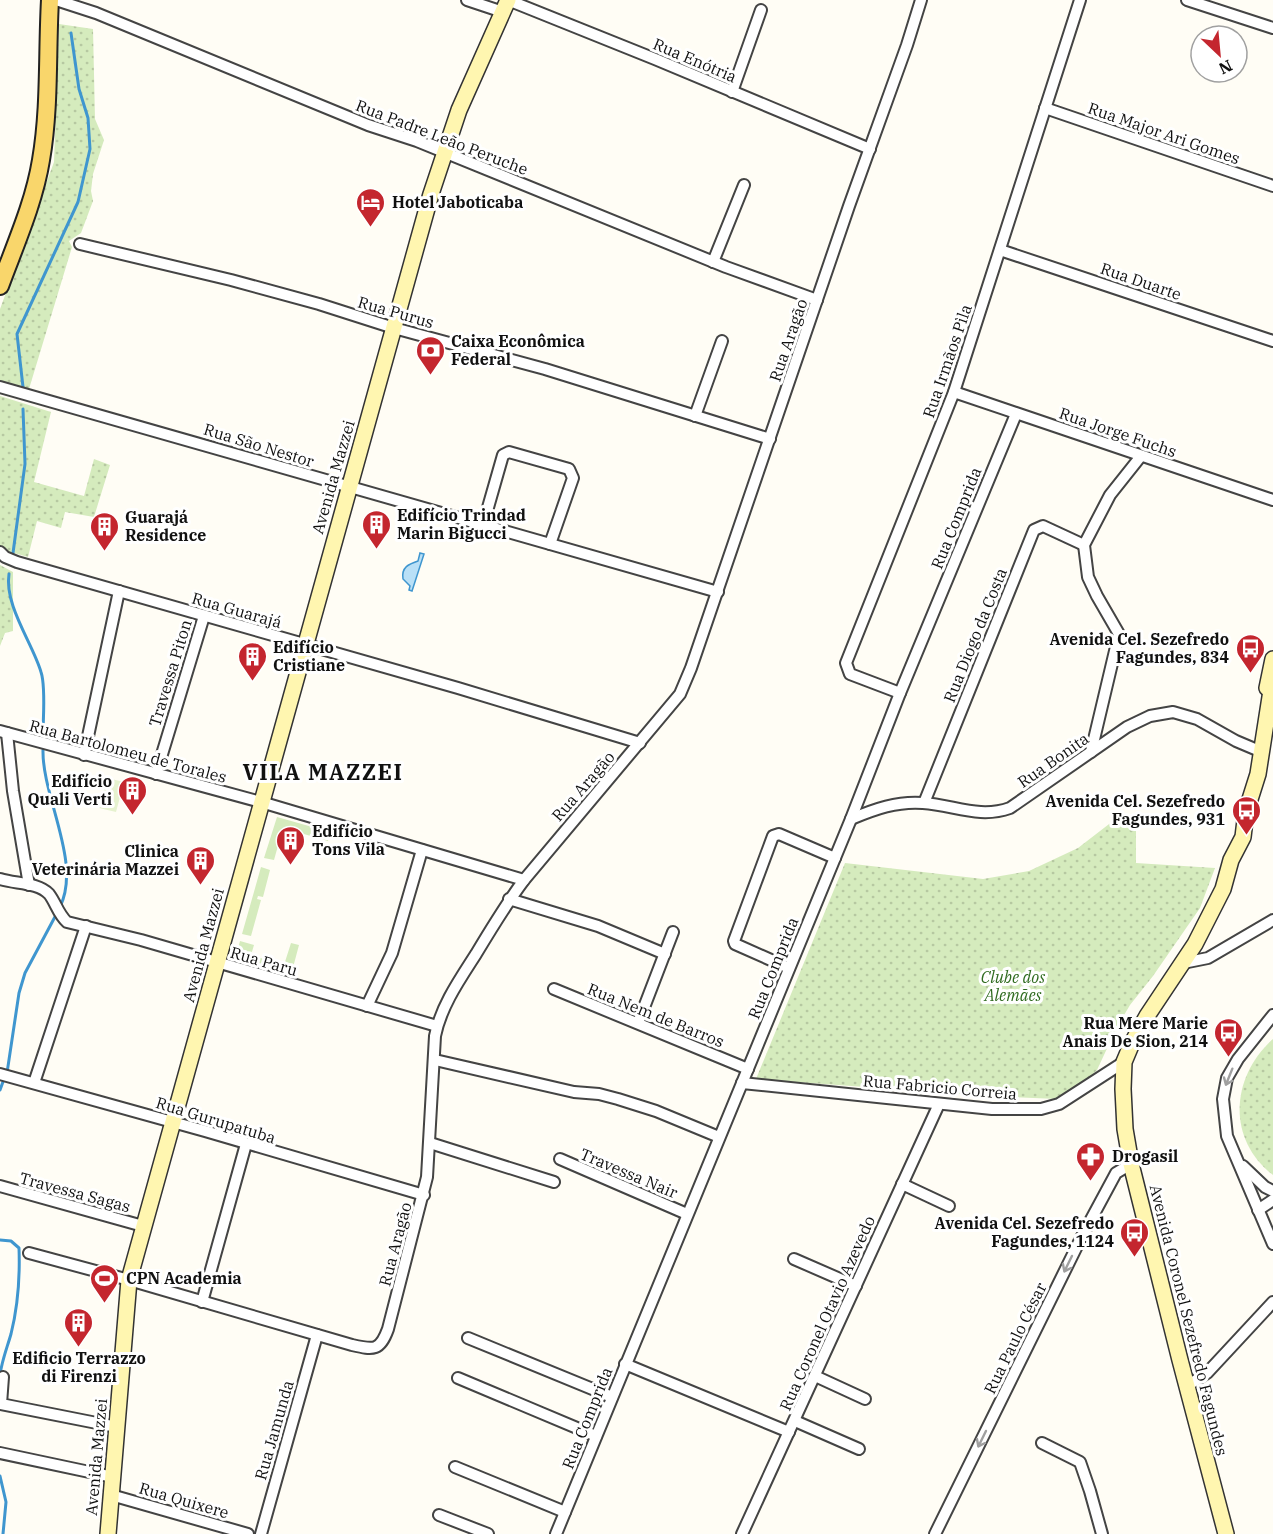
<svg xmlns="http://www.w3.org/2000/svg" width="1273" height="1534" font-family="'IBM Plex Serif',serif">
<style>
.grass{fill:url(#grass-dots)}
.garden{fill:#d5ebbd}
.pitch{fill:#e6f2cf}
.water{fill:#b9e0f7;stroke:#3f96cf;stroke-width:1.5}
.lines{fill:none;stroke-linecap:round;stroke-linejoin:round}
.stream{stroke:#3f96cf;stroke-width:3}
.street-casing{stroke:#444;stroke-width:14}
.secondary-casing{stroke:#333;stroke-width:18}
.primary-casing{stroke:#222;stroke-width:20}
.street{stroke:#fff;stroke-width:10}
.secondary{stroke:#fff6b0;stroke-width:15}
.primary{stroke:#f9d66b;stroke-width:16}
.oneway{stroke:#a0a0a0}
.labels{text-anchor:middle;stroke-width:6;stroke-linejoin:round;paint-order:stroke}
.street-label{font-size:16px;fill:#111;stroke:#fff}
.poi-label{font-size:16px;font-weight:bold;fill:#111;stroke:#fff;text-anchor:start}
.park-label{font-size:16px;font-style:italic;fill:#2f6b1f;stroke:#fff}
.district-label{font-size:22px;font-weight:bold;letter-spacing:1.5px;fill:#111;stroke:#fff}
</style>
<defs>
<pattern id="grass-dots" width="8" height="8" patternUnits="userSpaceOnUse" patternTransform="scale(1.5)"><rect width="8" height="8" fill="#d5ebbd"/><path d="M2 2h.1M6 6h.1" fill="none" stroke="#b6c8a1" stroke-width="1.8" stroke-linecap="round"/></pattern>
</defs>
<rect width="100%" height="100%" fill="#fffdf5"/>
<g class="grass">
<polygon points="59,24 93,29 95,119 104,140 93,174 91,191 93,201 81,233 69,241 72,247 29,389 0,381 0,309 54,162"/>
<polygon points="0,396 51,412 34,482 84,496 94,459 110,465 94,517 65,512 61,528 37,521 28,557 0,549"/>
<polygon points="0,565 13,572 13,631 5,633 0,646"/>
<polygon points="1127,817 1127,827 1136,829 1136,863 1215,868 1200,908 1153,976 1130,1005 1117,1027 1097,1070 1087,1080 1057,1099 989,1096 756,1079 845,863 983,879 1029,871 1078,848 1113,821"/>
<path d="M1273 1039V1175C1226 1139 1231 1076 1273 1039Z"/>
</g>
<g class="garden">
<polygon points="277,817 330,832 328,841 283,828 274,860 264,858"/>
<polygon points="261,867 270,870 263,897 258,896 257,899 261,900 251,936 242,934"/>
<polygon points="240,941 254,945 251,955 284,965 291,943 299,945 291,975 235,959"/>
</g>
<polygon class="pitch" points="107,778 124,782 116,812 99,808"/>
<path class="water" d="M420 553 424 554 412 591 409 590 410 586 403 579C401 567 409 564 418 561Z"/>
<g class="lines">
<g class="stream">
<polyline points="23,387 17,334 78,202 90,149 88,118 79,89 71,33"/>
<polyline points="13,553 25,464 23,409"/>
<path d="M9 574C4 605 33 644 41 672 46 687 43 718 43 734"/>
<path d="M43 750C42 797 82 862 60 907"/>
<polyline points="7,1073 19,993 25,973 57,913"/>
<polyline points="0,1090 4,1079"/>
<path d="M0 1240 11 1241 19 1248C20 1276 18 1306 11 1334 7 1348 2 1360 0 1375"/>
<polyline points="0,1476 6,1502 3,1534"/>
</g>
<defs>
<g id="street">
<polyline points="56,0 96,13 368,125 417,141 726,267 817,300"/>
<polyline points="467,0 503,12"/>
<polyline points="508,0 655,59 870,149"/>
<polyline points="1187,0 1273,28"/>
<polyline points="732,92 761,10"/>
<polyline points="1045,108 1273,186"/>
<polyline points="80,244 231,280 319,304 394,328 545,369 770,439"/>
<polyline points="1000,250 1273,341"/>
<polyline points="713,262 744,185"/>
<polyline points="0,387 718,592"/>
<polyline points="954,392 1273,500"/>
<polyline points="695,416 722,341"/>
<polyline points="483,525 503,455 509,452 569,469 573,478 550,544"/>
<polyline points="0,552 5,557 17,562 458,688 640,743"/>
<polyline points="900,693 850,674 846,663 954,392 1080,0"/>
<polyline points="0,731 261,802 524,880"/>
<polyline points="7,733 13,791 29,885"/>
<polyline points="1091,752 1119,634 1097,596 1088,577 1084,545 1110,495 1141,456"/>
<polyline points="84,755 119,591"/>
<polyline points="156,774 204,616"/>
<polyline points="924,803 1034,530 1043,526 1084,545"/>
<path d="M851 819C875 809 897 801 923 803 954 805 979 819 1010 808L1127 727 1150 716 1173 712 1197 719 1236 741 1262 752"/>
<path d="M0 879C15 884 38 882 49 894 56 903 58 914 67 922L141 940 437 1026"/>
<polyline points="509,899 598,926 665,954"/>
<polyline points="1183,963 1208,958 1273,920"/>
<polyline points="789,968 735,944 734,941 773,836 779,834 835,858"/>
<polyline points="554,989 748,1069"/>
<polyline points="367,1006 392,953 422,850"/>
<polyline points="1273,1015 1238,1059 1227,1078 1223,1099 1227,1136 1273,1244"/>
<polyline points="638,1023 673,932"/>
<polyline points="435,1060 574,1092 599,1094 618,1099 656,1111 719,1137"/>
<polyline points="0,1074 205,1131 424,1195"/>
<polyline points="34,1083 86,926"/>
<polyline points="742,1083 992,1109 1041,1109 1059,1104 1124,1062"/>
<polyline points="430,1143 554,1182"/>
<polyline points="560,1159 687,1214"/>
<polyline points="1243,1166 1265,1187 1273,1191"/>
<polyline points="902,1184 949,1206"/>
<polyline points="0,1186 143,1226"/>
<polyline points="1258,1210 1273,1200"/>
<path d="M29 1253 129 1280 352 1345C374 1350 380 1351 388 1329L427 1177 435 1036C441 1006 460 979 476 954 491 929 506 904 524 880L680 694 691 668 849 206 907 45 921 0"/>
<polyline points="794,1259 856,1286"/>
<polyline points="202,1302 246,1144"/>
<polyline points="468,1338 612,1397"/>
<polyline points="625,1364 789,1432"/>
<polyline points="815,1376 865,1399"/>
<polyline points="3,1377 1,1404 117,1427"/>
<polyline points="458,1378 596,1436"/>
<polyline points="1187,1386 1207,1373 1273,1302"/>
<polyline points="795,1421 859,1449"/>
<polyline points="1042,1443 1080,1462 1090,1491 1102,1534"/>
<polyline points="0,1453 113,1477"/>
<polyline points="455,1467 565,1512"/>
<polyline points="111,1495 248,1534"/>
<polyline points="439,1515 488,1534"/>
<polyline points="261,1534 317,1335"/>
<polyline points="556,1534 851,819 900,693 1016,414"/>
<polyline points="742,1534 939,1104"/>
<polyline points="935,1534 1081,1238 1116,1173 1131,1164"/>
</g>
<g id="secondary">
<polyline points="1267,688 1273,659"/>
<polyline points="108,1534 129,1280 431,194 459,110 508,0"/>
<polyline points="1226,1534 1180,1360 1131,1164 1125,1129 1123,1089 1124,1062 1132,1043 1147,1016 1195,944 1223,889 1231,860 1243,837 1246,812 1258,774 1273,678"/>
</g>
<path id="primary" d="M0 286C15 245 34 203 41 160 50 108 47 53 50 0"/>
</defs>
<use href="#street" class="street-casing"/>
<use href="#secondary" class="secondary-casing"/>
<use href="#primary" class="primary-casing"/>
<use href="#street" class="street"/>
<use href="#secondary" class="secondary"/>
<use href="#primary" class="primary"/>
</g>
<defs><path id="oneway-shaft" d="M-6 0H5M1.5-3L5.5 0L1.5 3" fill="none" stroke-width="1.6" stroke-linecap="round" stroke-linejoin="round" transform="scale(1.5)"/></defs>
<g class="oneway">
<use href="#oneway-shaft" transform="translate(1229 1077) rotate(112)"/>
<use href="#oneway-shaft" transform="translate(1068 1264) rotate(116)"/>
<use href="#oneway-shaft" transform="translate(982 1439) rotate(116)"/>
</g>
<defs>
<symbol id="hotel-pin" viewBox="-11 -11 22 30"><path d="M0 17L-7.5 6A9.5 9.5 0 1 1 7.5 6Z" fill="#c4262e" stroke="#fff"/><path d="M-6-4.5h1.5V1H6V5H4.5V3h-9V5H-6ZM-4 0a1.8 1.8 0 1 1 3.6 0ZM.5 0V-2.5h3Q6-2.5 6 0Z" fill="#fff"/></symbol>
<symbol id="bank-pin" viewBox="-11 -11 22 30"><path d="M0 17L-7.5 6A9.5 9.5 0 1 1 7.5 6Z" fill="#c4262e" stroke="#fff"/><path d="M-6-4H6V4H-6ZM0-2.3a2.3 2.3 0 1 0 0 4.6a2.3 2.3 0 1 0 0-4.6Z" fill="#fff"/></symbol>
<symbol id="building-pin" viewBox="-11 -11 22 30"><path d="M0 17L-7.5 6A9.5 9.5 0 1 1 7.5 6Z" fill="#c4262e" stroke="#fff"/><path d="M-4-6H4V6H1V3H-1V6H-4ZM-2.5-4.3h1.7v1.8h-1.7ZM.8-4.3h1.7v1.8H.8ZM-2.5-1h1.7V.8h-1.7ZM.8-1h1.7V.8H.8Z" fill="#fff"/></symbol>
<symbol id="bus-pin" viewBox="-11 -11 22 30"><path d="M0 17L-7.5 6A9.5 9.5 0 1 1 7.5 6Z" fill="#c4262e" stroke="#fff"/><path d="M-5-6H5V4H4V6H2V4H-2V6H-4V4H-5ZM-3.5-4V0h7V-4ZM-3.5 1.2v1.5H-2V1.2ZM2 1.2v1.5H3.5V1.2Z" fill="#fff"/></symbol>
<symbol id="pharmacy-pin" viewBox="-11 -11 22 30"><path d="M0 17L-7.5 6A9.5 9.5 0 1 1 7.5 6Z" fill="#c4262e" stroke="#fff"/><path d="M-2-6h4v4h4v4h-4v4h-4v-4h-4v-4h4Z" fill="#fff"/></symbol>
<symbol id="stadium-pin" viewBox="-11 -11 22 30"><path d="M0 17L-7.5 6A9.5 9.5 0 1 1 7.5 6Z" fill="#c4262e" stroke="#fff"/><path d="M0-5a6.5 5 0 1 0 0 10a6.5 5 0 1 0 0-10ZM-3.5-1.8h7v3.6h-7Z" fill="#fff"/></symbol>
</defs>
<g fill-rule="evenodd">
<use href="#hotel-pin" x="354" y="186" width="33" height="45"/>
<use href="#bank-pin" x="414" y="334" width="33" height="45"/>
<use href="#building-pin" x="360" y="508" width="33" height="45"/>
<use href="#building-pin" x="88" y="510" width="33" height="45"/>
<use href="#bus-pin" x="1234" y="632" width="33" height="45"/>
<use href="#building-pin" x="236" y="640" width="33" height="45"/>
<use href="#building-pin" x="116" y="774" width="33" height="45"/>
<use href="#bus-pin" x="1230" y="794" width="33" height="45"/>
<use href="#building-pin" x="274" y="824" width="33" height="45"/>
<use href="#building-pin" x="184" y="844" width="33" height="45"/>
<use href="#bus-pin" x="1212" y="1016" width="33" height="45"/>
<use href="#pharmacy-pin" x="1074" y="1140" width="33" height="45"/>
<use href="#bus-pin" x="1118" y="1216" width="33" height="45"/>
<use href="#stadium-pin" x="88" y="1262" width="33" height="45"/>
<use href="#building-pin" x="62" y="1306" width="33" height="45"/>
</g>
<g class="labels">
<g class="street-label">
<text transform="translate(695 60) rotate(23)" y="6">Rua Enótria</text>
<text transform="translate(1164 133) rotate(19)" y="6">Rua Major Ari Gomes</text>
<text transform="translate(442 137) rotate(21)" y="6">Rua Padre Leão Peruche</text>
<text transform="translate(1141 281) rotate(19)" y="6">Rua Duarte</text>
<text transform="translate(396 312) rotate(16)" y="6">Rua Purus</text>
<text transform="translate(788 340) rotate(-71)" y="6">Rua Aragão</text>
<text transform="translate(947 361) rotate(-71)" y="6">Rua Irmãos Pìla</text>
<text transform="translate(1118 432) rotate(19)" y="6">Rua Jorge Fuchs</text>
<text transform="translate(259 445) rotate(17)" y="6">Rua São Nestor</text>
<text transform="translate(333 477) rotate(-74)" y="6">Avenida Mazzei</text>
<text transform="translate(956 518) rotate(-68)" y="6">Rua Comprida</text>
<text transform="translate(237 610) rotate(16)" y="6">Rua Guarajá</text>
<text transform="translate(975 635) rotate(-68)" y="6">Rua Diogo da Costa</text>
<text transform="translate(170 673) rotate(-73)" y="6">Travessa Piton</text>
<text transform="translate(128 751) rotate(15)" y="6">Rua Bartolomeu de Torales</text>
<text transform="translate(1053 760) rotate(-35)" y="6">Rua Bonita</text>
<text transform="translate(583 786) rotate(-49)" y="6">Rua Aragão</text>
<text transform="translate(203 945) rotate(-75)" y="6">Avenida Mazzei</text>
<text transform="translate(264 961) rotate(16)" y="6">Rua Paru</text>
<text transform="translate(773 968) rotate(-68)" y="6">Rua Comprida</text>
<text transform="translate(656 1015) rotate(22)" y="6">Rua Nem de Barros</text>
<text transform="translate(940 1087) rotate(5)" y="6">Rua Fabricio Correia</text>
<text transform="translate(216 1120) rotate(17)" y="6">Rua Gurupatuba</text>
<text transform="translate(629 1173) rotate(23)" y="6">Travessa Nair</text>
<text transform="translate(75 1192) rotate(15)" y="6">Travessa Sagas</text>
<text transform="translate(395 1244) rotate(-75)" y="6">Rua Aragão</text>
<text transform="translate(827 1313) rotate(-66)" y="6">Rua Coronel Otavio Azevedo</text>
<text transform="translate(1189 1320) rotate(76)" y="6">Avenida Coronel Sezefredo Fagundes</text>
<text transform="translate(1015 1338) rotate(-64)" y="6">Rua Paulo César</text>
<text transform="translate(587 1418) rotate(-68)" y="6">Rua Comprida</text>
<text transform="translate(274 1430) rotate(-74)" y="6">Rua Jamunda</text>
<text transform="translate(96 1457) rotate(-85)" y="6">Avenida Mazzei</text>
<text transform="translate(184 1500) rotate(16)" y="6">Rua Quixere</text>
</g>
<g class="poi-label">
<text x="392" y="208">Hotel Jaboticaba</text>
<text x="451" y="347">Caixa Econômica<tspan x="451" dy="18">Federal</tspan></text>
<text x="397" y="521">Edifício Trindad<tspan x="397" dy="18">Marin Bigucci</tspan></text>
<text x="125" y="523">Guarajá<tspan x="125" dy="18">Residence</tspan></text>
<text x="1229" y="645" text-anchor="end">Avenida Cel. Sezefredo<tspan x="1229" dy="18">Fagundes, 834</tspan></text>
<text x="273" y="653">Edifício<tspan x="273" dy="18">Cristiane</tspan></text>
<text x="112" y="787" text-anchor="end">Edifício<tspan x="112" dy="18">Quali Verti</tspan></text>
<text x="1225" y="807" text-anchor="end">Avenida Cel. Sezefredo<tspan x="1225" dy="18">Fagundes, 931</tspan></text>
<text x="312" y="837">Edifício<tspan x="312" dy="18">Tons Vila</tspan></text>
<text x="179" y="857" text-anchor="end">Clinica<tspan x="179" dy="18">Veterinária Mazzei</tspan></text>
<text x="1208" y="1029" text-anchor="end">Rua Mere Marie<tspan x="1208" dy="18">Anais De Sion, 214</tspan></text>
<text x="1112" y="1162">Drogasil</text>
<text x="1114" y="1229" text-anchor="end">Avenida Cel. Sezefredo<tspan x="1114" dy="18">Fagundes, 1124</tspan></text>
<text x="126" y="1284">CPN Academia</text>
<text x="79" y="1364" text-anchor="middle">Edificio Terrazzo<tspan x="79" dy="18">di Firenzi</tspan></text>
</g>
<g class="park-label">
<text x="1013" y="983">Clube dos<tspan x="1013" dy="18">Alemães</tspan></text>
</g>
<g class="district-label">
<text x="323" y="780">VILA MAZZEI</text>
</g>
</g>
<g transform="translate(1219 54) rotate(154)"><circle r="28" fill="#ffffff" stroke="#a0a0a0" stroke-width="1.5"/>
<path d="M0-4.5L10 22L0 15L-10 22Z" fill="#c4262e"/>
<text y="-9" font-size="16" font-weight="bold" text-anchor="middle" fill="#111111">N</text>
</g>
</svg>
